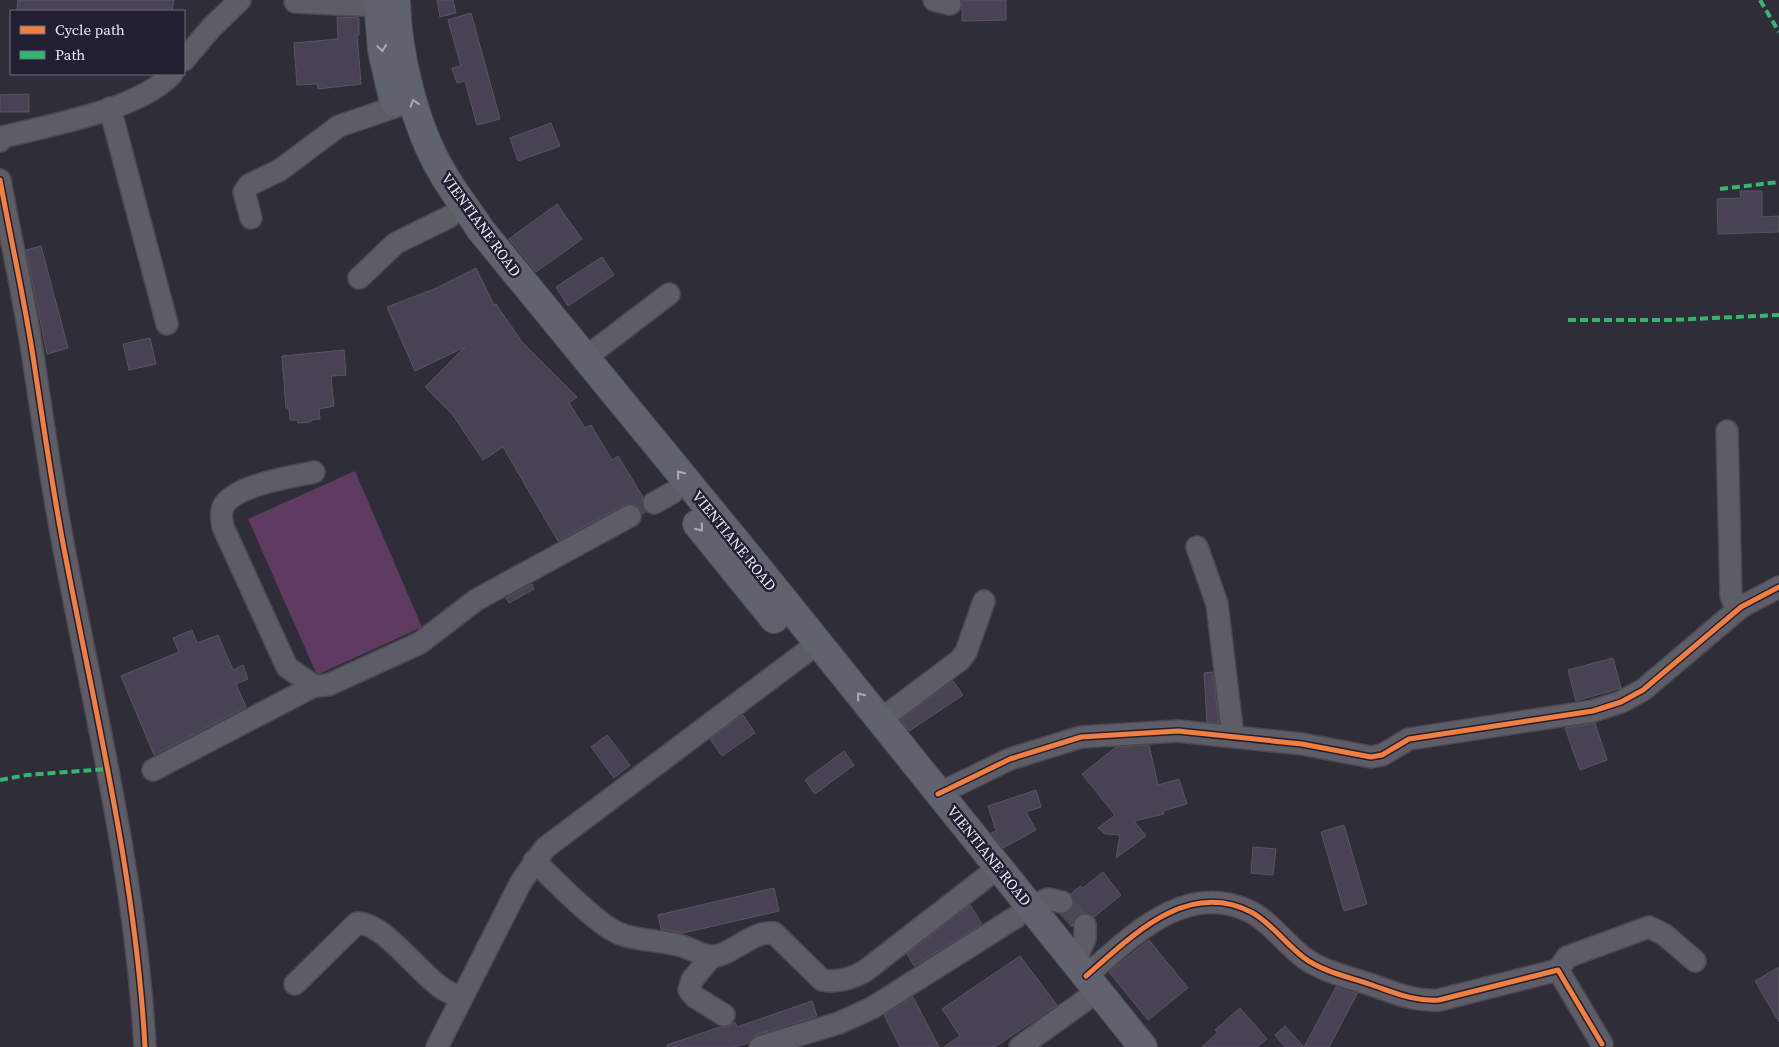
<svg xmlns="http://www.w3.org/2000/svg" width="1779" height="1047" font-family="'Source Serif 4',serif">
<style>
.green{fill:#5f3b62}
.building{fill:#484254;stroke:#585660}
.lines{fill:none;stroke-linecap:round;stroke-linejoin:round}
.minor-tunnel{stroke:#4a4954;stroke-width:21;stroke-dasharray:21 11;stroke-linecap:butt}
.minor-casing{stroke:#4a4952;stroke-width:24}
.major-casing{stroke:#4a4952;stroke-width:30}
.minor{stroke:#5e5d66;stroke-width:21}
.major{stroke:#60626e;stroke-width:28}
.quiet{stroke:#33b770;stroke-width:4;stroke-dasharray:8 4;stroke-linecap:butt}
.cycleway-casing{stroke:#211f32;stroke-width:8}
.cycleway{stroke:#f27e40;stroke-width:5}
.oneway{stroke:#abacb8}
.labels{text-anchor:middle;stroke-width:5;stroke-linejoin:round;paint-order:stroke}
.street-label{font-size:15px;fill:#e8e8f5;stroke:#211f32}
</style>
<rect width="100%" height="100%" fill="#2e2d38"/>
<polygon class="green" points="355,471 422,627 317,675 248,519"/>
<g class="building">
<polygon points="18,0 174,0 172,11 17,11"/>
<polygon points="437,0 453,0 456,13 440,17"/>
<polygon points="962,0 1006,0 1006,20 962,21"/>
<polygon points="471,13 500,119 477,125 465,81 457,83 452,68 461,66 448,20"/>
<polygon points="337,17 359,18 359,35 357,35 361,84 318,89 317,84 297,85 294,43 338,39"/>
<polygon points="29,94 29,112 0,112 0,95"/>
<polygon points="551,123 560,146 518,161 510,138"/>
<polygon points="1740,191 1762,191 1762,217 1779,216 1779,232 1718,234 1717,199 1741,198"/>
<polygon points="557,204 582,239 536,272 509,239"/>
<polygon points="41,246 68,348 47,354 26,250"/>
<polygon points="602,257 614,275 568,306 556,287"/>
<polygon points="476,268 494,305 496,304 522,342 577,397 569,403 585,428 591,425 612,460 618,456 643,497 642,503 646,512 642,514 636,505 624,505 558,541 503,447 483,460 452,414 425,387 465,347 415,371 387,307 434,289"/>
<polygon points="150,338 156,364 129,370 123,344"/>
<polygon points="344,350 346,375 331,376 334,406 319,409 320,419 311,420 311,422 298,423 297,420 290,420 289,408 286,408 282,356"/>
<polygon points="532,584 534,589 509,603 506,598"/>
<polygon points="192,630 197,643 218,635 233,670 243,665 248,679 236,684 246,707 154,755 121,676 179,652 173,638"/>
<polygon points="1613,658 1621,688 1576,701 1568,670"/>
<polygon points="1213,672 1219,723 1207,722 1204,673"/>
<polygon points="953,681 963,695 909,731 900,720"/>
<polygon points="743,715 755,733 722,756 710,739"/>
<polygon points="1595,723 1607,760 1580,770 1565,728"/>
<polygon points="607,735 630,765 614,778 591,747"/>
<polygon points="1149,745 1158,785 1179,779 1187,804 1163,811 1164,814 1134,821 1146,836 1116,858 1120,835 1105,834 1098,828 1115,815 1082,774 1116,747"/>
<polygon points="844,751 854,765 815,794 805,780"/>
<polygon points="1036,790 1041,807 1026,812 1036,830 1003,848 991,833 996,831 988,806"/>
<polygon points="1344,825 1367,904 1344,911 1321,832"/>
<polygon points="1253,847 1276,849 1273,875 1251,873"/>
<polygon points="1103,872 1121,895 1094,917 1085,913 1078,914 1074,919 1072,927 1061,914 1071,911 1074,905 1071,894 1080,886 1083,888"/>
<polygon points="774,888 779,911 683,933 661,929 658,915"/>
<polygon points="970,905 982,924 914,966 907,954"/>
<polygon points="1149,940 1188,988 1148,1020 1109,972"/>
<polygon points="1020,956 1057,1005 995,1047 944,1047 960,1036 942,1009"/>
<polygon points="1779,967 1779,1022 1755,981"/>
<polygon points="1336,987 1357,994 1329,1047 1285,1047 1275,1035 1285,1026 1304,1047"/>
<polygon points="913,997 939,1047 900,1047 884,1015"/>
<polygon points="812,1001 817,1016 756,1035 746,1044 733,1047 667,1047 667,1045 720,1027 729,1026 735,1022 737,1027"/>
<polygon points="1240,1008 1267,1039 1257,1047 1202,1047 1218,1032 1215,1030"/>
</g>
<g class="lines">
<polyline class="minor-tunnel" points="1062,902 1085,925"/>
<defs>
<g id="minor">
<polyline points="934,0 950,4"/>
<polyline points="295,2 378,6"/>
<polyline points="184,60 211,28 240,0"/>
<polyline points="110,108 167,324"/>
<path d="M0 141 3 137C50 125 139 110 172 74"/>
<path d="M0 180C11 241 25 302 34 363 44 428 53 494 66 559 97 721 136 882 145 1047"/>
<polyline points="251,218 244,192 249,185 280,170 339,126 395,107"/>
<polyline points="359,278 396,243 449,217"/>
<polyline points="585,358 669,294"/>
<polyline points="1727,431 1731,596 1733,601 1741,607"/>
<path d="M314 472C291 477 234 485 223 507 220 514 222 521 223 527L287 667 314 686 328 685 420 643 476 600 630 516"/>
<polyline points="654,503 672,493"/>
<polyline points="1197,547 1217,604 1233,736"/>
<polyline points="880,720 960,660 966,652 984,601"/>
<polyline points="153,770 314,686"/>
<polyline points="938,794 1010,759 1081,737 1178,731 1302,744 1371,757 1382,755 1409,739 1593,711 1621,702 1643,690 1741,607 1779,587"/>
<path d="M534 861C555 880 594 922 618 933 636 941 659 940 678 945 689 947 700 955 710 956 728 959 751 930 774 933L822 980C837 983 851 979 865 971L985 878"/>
<polyline points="1030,907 1048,899 1062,902"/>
<polyline points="711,957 692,980 689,990 695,997 724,1015"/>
<polyline points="1075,961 1085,939 1085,925"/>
<polyline points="1558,970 1567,957 1649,927 1665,935 1695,961"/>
<path d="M1086 976C1131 937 1186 879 1251 912 1269 921 1286 944 1303 957 1321 971 1348 977 1369 984 1393 992 1414 1002 1439 1000L1558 970 1602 1044"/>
<path d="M295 984 357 923C385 923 418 973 443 989 448 992 455 995 461 998"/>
<polyline points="437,1047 521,882 545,848 818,643"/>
<polyline points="760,1047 839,1023 872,1008 1016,917"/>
<polyline points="1020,1047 1084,1001"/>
</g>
<g id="major">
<polyline points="378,0 382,51 394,102"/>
<path d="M396 0C397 53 415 127 442 172 453 192 468 210 480 229L758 568 1143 1047"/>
<polyline points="697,524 774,619"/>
</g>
</defs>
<use href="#minor" class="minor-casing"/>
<use href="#major" class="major-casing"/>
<use href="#minor" class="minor"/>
<use href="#major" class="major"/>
<g class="quiet">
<polyline points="1760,0 1779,32"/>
<polyline points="1720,189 1779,182"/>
<polyline points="1568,320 1671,320 1779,315"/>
<polyline points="0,780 27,775 107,769"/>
</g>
<defs>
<g id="cycleway">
<path d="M0 180C11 241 25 302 34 363 44 428 53 494 66 559 97 721 136 882 145 1047"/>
<polyline points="938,794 1010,759 1081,737 1178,731 1302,744 1371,757 1382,755 1409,739 1593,711 1621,702 1643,690 1741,607 1779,587"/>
<path d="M1086 976C1131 937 1186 879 1251 912 1269 921 1286 944 1303 957 1321 971 1348 977 1369 984 1393 992 1414 1002 1439 1000L1558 970 1602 1044"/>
</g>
</defs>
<use href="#cycleway" class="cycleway-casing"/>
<use href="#cycleway" class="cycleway"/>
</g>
<defs><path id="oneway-chevron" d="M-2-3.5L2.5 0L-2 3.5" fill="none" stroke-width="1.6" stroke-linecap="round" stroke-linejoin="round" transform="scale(1.25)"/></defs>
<g class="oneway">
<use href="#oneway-chevron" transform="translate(382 48) rotate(82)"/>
<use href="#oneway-chevron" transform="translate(414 103) rotate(-107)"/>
<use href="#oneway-chevron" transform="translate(680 474) rotate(-129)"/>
<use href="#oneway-chevron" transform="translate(700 528) rotate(51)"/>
<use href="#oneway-chevron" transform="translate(860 696) rotate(-129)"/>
</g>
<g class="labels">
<g class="street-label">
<text transform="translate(481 225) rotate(54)" y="5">VIENTIANE ROAD</text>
<text transform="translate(734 541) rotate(51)" y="5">VIENTIANE ROAD</text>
<text transform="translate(989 856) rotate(51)" y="5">VIENTIANE ROAD</text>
</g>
</g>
<rect x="10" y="10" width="175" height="65" fill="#211f32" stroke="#716f80"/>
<rect x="20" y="26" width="25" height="8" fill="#f27e40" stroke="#716f80"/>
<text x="55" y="35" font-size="15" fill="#e8e8f5">Cycle path</text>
<rect x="20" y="51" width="25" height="8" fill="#33b770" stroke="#716f80"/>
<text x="55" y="60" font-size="15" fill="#e8e8f5">Path</text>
</svg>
